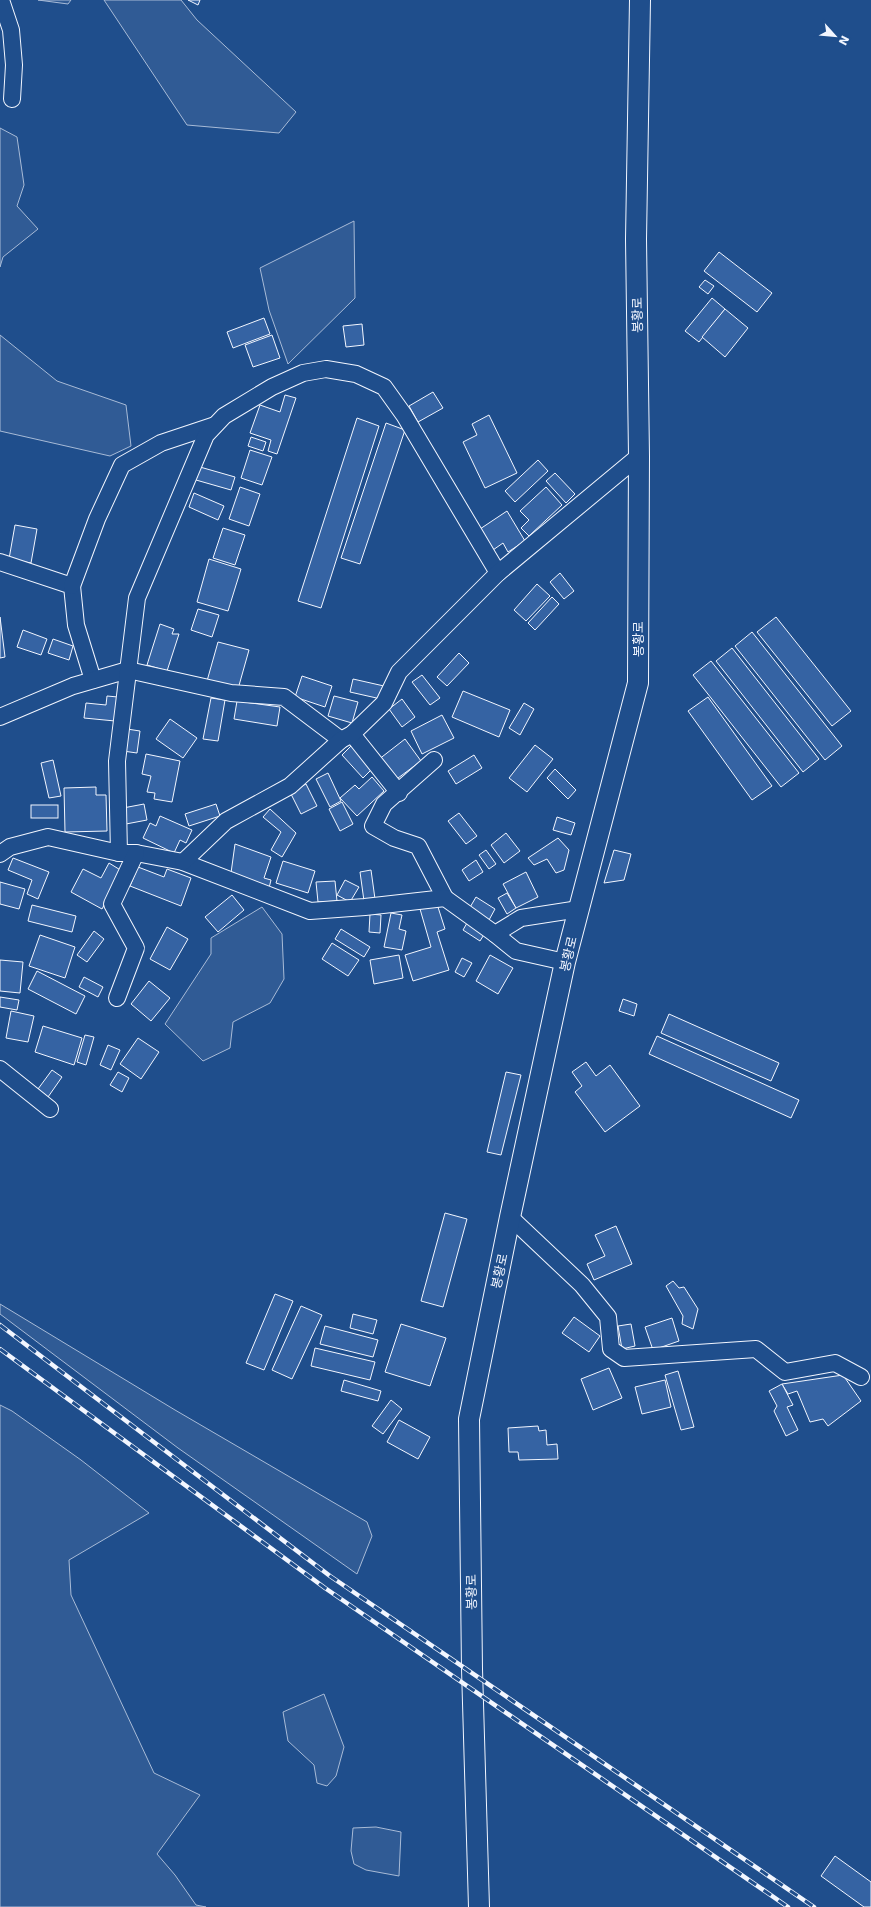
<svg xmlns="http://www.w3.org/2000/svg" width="871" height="1907" font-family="'DejaVu Sans','Noto Sans KR',sans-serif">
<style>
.built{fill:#305b95;stroke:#a8bbd7}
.building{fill:#3563a3;stroke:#f2f6ff}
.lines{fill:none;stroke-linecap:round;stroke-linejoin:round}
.minor-casing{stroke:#f2f6ff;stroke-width:18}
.tertiary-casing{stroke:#f2f6ff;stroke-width:22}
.minor{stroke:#1f4e8c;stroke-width:16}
.tertiary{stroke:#1f4e8c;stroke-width:20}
.rail-casing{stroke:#f2f6ff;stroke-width:4.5}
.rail{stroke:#1f4e8c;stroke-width:3;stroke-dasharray:9;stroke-linecap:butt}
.labels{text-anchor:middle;stroke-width:3;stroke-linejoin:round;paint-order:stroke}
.street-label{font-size:13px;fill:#f2f6ff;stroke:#1f4e8c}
</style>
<rect width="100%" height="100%" fill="#1f4e8c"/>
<g class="built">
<polygon points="38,0 71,0 68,4"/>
<polygon points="104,0 181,0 197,20 296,112 279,133 187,125"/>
<polygon points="0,128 17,137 24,185 17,206 38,229 3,257 0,267"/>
<polygon points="354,221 355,298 288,364 269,310 260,268"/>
<polygon points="0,335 57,381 126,405 131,446 110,456 0,431"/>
<polygon points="262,907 282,934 284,979 270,1003 233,1022 230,1048 203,1061 165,1024 211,954 211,938"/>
<polygon points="0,1304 175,1410 367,1522 372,1536 357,1574 178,1448 0,1314"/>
<polygon points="0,1405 12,1411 81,1460 149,1513 69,1560 71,1595 154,1773 200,1795 157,1854 175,1875 196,1905 206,1907 0,1907"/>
<polygon points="324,1694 344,1747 336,1776 327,1786 317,1783 314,1765 288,1741 283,1712"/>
<polygon points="376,1827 401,1832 399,1876 366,1870 354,1864 351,1851 353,1828"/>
</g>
<g class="building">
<polygon points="188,0 200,0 198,5"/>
<polygon points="719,252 772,293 757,312 704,271"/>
<polygon points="705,280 714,286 708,294 699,287"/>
<polygon points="712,298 725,309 699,342 685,331"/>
<polygon points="725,309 748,328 725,357 702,337"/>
<polygon points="264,318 270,334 233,348 227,332"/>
<polygon points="362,324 364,345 346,347 343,326"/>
<polygon points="272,335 280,358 253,367 245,345"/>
<polygon points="433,392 443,408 418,422 409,406"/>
<polygon points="285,395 296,398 277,454 268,451 271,440 250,433 260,405 280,412"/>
<polygon points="489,415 517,473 485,488 463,442 477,435 472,424"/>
<polygon points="357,418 379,426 321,608 298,601"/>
<polygon points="386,423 405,430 360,564 341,558"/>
<polygon points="251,437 266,442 263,451 248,446"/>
<polygon points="250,450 272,457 262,485 241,478"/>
<polygon points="538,460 548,471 515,502 505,491"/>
<polygon points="200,467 235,477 231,490 196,480"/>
<polygon points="555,473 575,494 566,503 546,481"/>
<polygon points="240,487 260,494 249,526 229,519"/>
<polygon points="546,487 562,505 529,536 521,528 529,520 520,511"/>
<polygon points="194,493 224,506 218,520 189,507"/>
<polygon points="507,511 525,541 508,552 503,543 493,550 480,529"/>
<polygon points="15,525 37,529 31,563 9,559"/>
<polygon points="223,528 245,535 235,565 213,558"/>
<polygon points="209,559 241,569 228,611 197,602"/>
<polygon points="560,573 574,591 564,599 550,582"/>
<polygon points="537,584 550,596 526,621 514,610"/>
<polygon points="552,597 559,604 535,630 528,623"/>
<polygon points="198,609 219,615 212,637 191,630"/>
<polygon points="0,617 5,657 0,658"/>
<polygon points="776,617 851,711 832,726 757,632"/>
<polygon points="160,624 174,629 172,634 179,634 167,671 147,665"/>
<polygon points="23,630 47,639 41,655 17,647"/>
<polygon points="752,632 842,746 825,760 735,646"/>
<polygon points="53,639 73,646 69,660 48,653"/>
<polygon points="218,642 249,650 238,689 207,681"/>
<polygon points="732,648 819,759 803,772 716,661"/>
<polygon points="459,653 469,663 447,686 437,677"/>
<polygon points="711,661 799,773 781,787 693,675"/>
<polygon points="422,675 440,698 430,705 412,682"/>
<polygon points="302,676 332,686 325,707 295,697"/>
<polygon points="353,679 384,686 381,699 350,692"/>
<polygon points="463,691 510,710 499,737 452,717"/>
<polygon points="107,696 118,697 115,721 84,718 86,703 106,705"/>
<polygon points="334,696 358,702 352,723 328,716"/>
<polygon points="708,697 772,786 752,800 688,711"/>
<polygon points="211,698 225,700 218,741 203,739"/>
<polygon points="402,699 415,717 402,727 389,709"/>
<polygon points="237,701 280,707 277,726 234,719"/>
<polygon points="524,703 534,709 520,735 509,728"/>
<polygon points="442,715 454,738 422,754 411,731"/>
<polygon points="170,719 197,738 183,758 156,739"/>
<polygon points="127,729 140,731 137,753 123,751"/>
<polygon points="405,739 421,761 394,781 378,760"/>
<polygon points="352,745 373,768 363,778 342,755"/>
<polygon points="535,745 553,759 527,792 509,778"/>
<polygon points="146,754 180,761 172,802 154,799 155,793 147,792 151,776 142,774"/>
<polygon points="474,755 482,768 456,784 448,771"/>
<polygon points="53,760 61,796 49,798 41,763"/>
<polygon points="555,769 576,790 568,799 547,778"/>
<polygon points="328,773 341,801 330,807 316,779"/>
<polygon points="372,777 384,791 357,816 340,798 355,785 359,789"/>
<polygon points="306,784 317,806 301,814 290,792"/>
<polygon points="96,787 96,795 106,795 107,831 65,832 64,788"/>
<polygon points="342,802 353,824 340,831 329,809"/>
<polygon points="144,804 147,820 126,824 123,808"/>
<polygon points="216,804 220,816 189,826 185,814"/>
<rect x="31" y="805" width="27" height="13"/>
<polygon points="270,809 296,833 282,857 271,850 281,832 263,817"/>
<polygon points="459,813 477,836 466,844 448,821"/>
<polygon points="160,816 192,830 186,843 180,840 174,853 143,838 150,823 156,826"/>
<polygon points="557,817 575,823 571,835 553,830"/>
<polygon points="506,833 520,851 504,863 491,845"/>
<polygon points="558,838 569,850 564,870 556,873 547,859 534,865 528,858"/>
<polygon points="235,844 271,857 264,878 271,880 269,888 231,873"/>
<polygon points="486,850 496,864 489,869 479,855"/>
<polygon points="614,850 631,854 624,880 604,883"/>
<polygon points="13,858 49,872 38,899 27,894 32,880 8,870"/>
<polygon points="476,860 483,872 469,881 462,870"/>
<polygon points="283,861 315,871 308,893 276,883"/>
<polygon points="109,863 122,871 102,909 71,892 83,869 101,878"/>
<polygon points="138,867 164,877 167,869 191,878 181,906 130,886"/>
<polygon points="371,870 375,899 364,901 360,872"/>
<polygon points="526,872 538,897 516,908 503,884"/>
<polygon points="345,880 359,887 350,902 337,895"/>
<polygon points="335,881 337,901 318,902 316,882"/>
<polygon points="0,882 25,889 19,909 0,904"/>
<polygon points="507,893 516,908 507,914 498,898"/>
<polygon points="232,895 244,910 218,932 205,917"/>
<polygon points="476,897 495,909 489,920 469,909"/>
<polygon points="437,904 445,929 437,932 449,970 413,981 405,955 431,947 420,909"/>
<polygon points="32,905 76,916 72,932 28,921"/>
<polygon points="391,913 402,915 399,929 406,931 402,950 384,947"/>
<polygon points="370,914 381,915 380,933 369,932"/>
<polygon points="467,923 485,933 480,941 463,930"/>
<polygon points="167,927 188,939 170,970 150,959"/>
<polygon points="341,929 370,947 364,957 335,939"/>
<polygon points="94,931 104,939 87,962 77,955"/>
<polygon points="40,935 75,947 65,978 29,966"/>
<polygon points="332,943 359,960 348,976 322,959"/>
<polygon points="399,955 403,978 374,984 370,960"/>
<polygon points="490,955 513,968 498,994 476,981"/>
<polygon points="462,958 472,963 464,977 455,972"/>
<polygon points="0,960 23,962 20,993 0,991"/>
<polygon points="37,971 85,996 76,1014 28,989"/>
<polygon points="84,977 103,987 98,997 79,987"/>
<polygon points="149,981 170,998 151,1021 131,1004"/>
<polygon points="0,997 19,1000 17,1010 0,1007"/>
<polygon points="623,999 637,1004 634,1016 619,1011"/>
<polygon points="11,1011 34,1016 28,1042 6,1038"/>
<polygon points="669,1014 779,1063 771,1081 661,1033"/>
<polygon points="43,1026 82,1038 74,1065 35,1052"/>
<polygon points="85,1035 94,1037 86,1065 77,1062"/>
<polygon points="657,1036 799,1100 791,1118 649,1054"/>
<polygon points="138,1038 159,1052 141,1079 120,1064"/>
<polygon points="108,1045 120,1050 111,1070 100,1065"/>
<polygon points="586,1062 596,1076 610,1065 640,1106 605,1132 575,1092 582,1086 572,1072"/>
<polygon points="52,1070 62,1077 48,1097 38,1089"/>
<polygon points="118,1072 129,1078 122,1092 110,1085"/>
<polygon points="506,1072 521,1075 501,1155 487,1152"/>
<polygon points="445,1213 467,1219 443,1307 421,1301"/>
<polygon points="616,1226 632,1264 594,1280 587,1264 605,1256 595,1235"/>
<polygon points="673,1281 679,1288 684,1287 698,1309 693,1329 682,1324 683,1316 666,1286"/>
<polygon points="275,1294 293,1301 264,1370 246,1363"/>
<polygon points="301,1306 322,1315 292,1379 272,1370"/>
<polygon points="353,1314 377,1320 373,1334 350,1328"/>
<polygon points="574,1317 600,1336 589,1352 562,1333"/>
<polygon points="672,1318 679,1341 653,1350 645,1327"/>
<polygon points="401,1324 446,1338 430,1386 385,1372"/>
<polygon points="631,1324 635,1346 622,1349 618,1326"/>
<polygon points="325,1326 378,1340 373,1357 320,1344"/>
<polygon points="315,1348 375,1362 370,1380 311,1366"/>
<polygon points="609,1368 622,1398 593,1410 581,1379"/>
<polygon points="678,1371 694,1427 681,1430 665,1375"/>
<polygon points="843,1375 861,1401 828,1426 823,1419 810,1422 797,1391 788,1394 782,1384"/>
<polygon points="344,1380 381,1391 378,1401 341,1391"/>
<polygon points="665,1380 671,1407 642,1414 635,1387"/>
<polygon points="782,1384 793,1405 787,1407 798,1430 786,1436 774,1411 777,1406 769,1391"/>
<polygon points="391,1400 402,1409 383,1434 372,1426"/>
<polygon points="399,1420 430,1437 418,1459 387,1442"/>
<polygon points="538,1426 539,1431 546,1430 547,1445 557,1444 558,1459 519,1460 518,1452 509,1452 508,1428"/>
<polygon points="835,1856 871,1882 871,1907 864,1907 821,1876"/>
</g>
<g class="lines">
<defs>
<g id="minor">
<polyline points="1,0 11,30 14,65 12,99"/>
<polyline points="0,562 72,586 76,625 93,680"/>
<polyline points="72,586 97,519 122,465 161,443 215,425"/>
<polyline points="0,717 73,686 128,670 231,693 284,697 341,740"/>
<polyline points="352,734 399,793"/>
<polyline points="434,760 384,804 373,826 394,838 418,846 445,898"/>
<polyline points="119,853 117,761 137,598 206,435 224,416 272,387 303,373 326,369 356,374 384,387 404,415 498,573"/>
<polyline points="0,854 10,847 48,837 119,853 136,853 183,862 310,911 365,907 445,898 495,934 521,918 579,909"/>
<polyline points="183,862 226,821 290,786 341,740 352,734 384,703 399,672 498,573 639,456"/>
<polyline points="495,934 516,951 565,962"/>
<polyline points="117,998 136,948 112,904 136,853"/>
<polyline points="0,1069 50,1109"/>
<polyline points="510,1217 582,1285 608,1317 611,1349 624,1358 756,1349 785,1372 835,1363 861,1377"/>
</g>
<polyline id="tertiary" points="479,1907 472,1669 469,1419 510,1217 565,962 638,683 639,456 636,239 640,0"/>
</defs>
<use href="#minor" class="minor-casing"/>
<use href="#tertiary" class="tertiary-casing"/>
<use href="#minor" class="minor"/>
<use href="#tertiary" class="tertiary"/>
<defs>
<g id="rail">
<polyline points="0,1325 330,1576 814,1907"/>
<polyline points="0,1349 325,1588 788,1907"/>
</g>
</defs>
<use href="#rail" class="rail-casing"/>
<use href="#rail" class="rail"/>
</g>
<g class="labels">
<g class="street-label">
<text transform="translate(637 315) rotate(-91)" y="5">봉황로</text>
<text transform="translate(638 639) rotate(-90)" y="5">봉황로</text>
<text transform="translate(568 954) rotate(-77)" y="5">봉황로</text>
<text transform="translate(499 1271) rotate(-78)" y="5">봉황로</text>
<text transform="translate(471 1592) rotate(-91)" y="5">봉황로</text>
</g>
</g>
<g transform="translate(835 36) rotate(117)" stroke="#1f4e8c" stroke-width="3" paint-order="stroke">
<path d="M0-3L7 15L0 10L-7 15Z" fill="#f2f6ff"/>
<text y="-6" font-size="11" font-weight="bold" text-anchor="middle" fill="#f2f6ff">N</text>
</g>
</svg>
